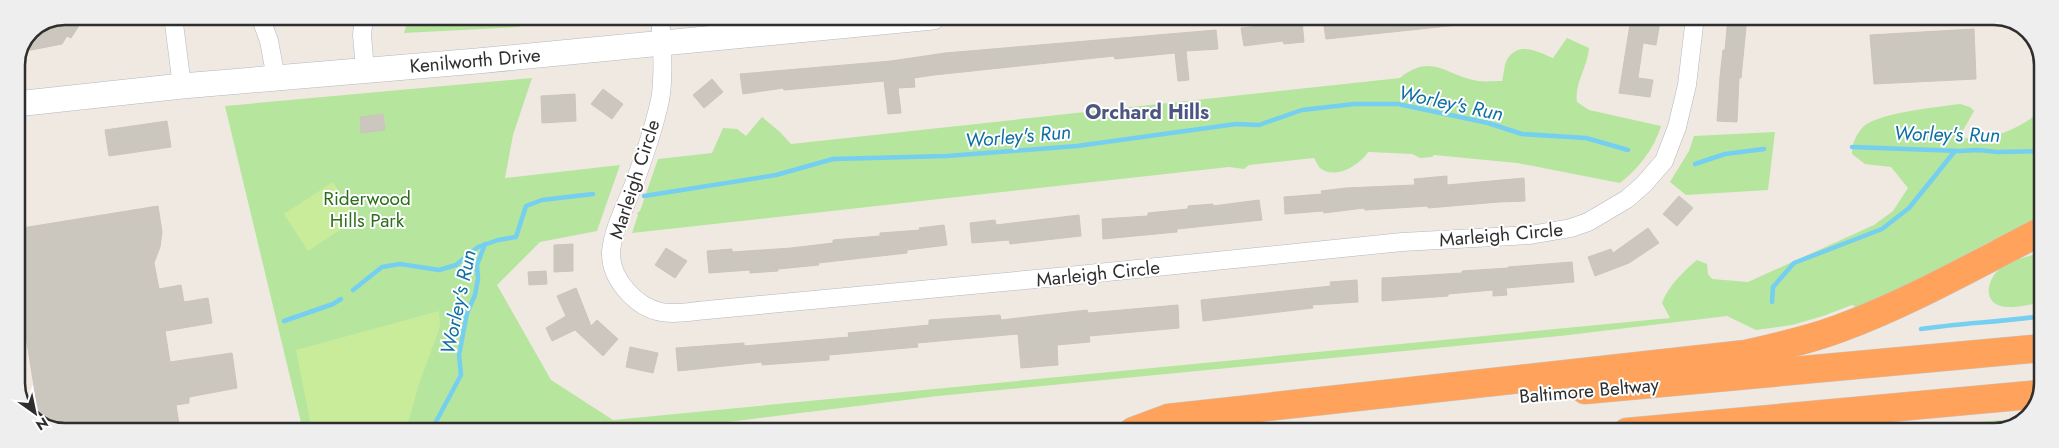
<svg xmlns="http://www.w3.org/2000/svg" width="2059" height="448" font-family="Jost,sans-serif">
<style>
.green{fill:#b6e59e}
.pitch{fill:#c9ec9a}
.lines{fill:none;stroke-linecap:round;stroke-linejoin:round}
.stream{stroke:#75cff0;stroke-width:4.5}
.building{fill:#cbc7bf;stroke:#cbc5ba}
.street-casing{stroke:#b4b7c1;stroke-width:19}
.secondary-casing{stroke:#b4b7c1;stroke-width:26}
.highway-casing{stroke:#c9c9c9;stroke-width:29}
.street{stroke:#fff;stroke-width:18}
.secondary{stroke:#fff;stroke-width:25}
.highway{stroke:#ffa35c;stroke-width:28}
.labels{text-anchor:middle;stroke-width:4;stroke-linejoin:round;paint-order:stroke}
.street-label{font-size:19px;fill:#2e2e2e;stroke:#fff}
.park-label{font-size:19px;fill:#2c6e1b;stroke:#fff}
.water-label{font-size:20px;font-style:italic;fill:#0d6fa3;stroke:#fff}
.neighbourhood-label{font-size:20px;font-weight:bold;fill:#4d5680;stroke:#fff}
.rim{fill:none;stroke:#2e2e2e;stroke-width:2.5}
</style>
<rect width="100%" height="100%" fill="#efe9e1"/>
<g class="green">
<polygon points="409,16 533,16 519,27 404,33"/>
<path d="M1567 38 1589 48C1588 67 1574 83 1577 102L1589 110 1661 126C1654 149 1639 168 1620 183L1517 163 1434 155 1432 157 1420 158 1412 154 1370 152H1368C1359 166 1335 180 1320 168 1317 165 1316 161 1314 158L1249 165 1244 169 1229 167 632 233 638 215 637 213 640 211 658 159 712 153 723 128 737 129 746 136 762 117 780 132 791 144 1400 78C1432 52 1446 76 1478 81 1486 82 1495 81 1502 81 1504 75 1504 63 1508 58 1520 41 1539 52 1553 58Z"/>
<path d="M532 78 513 135 505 178 620 165 597 231 540 242 497 285 551 380 613 420 1670 318 1662 303C1668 286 1684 271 1697 260L1707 264 1708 274 1712 279 1748 282 1874 225 1893 211 1908 188 1891 167 1865 164 1852 154C1852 143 1856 134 1864 126 1879 113 1938 107 1960 104L1970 107 1974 111 1961 134 1965 138C1994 140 2019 129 2042 110V222L2014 230 1993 240 1861 310 1852 305 1823 316 1792 325 1756 330 1727 316 1560 336 938 396 656 431H303L225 106Z"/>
<polygon points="1775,132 1768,190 1686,195 1670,182 1689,151 1694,136"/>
<path d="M2042 252V303C2031 304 2018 308 2007 307 1979 305 1987 275 2005 265 2016 259 2030 256 2042 252Z"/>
<polygon points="2027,418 1994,432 1880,432 1884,430"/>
</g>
<g class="pitch">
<polygon points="333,182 357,219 308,251 284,214"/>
<polygon points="439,311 440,327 418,387 406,431 312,431 296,350"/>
</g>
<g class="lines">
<g class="stream">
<polyline points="1852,147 1960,151 1979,150 1997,152 2042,151"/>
<polyline points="1695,164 1725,154 1764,149"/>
<polyline points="644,196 776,175 833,159 947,156 1077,146 1236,124 1259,125 1302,110 1354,104 1398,104 1488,123 1522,134 1586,138 1628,150"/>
<polyline points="2037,265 2042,263"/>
<polyline points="353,290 382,267 400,264 439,270 456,265 478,247 498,240 516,237 526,206 542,200 593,194"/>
<polyline points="1772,302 1773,287 1794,263 1882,229 1909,208 1955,151"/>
<polyline points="284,321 333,304 341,299"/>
<path d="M1921 329C1961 323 2002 322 2042 316"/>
<polyline points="431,431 461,375 459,355 467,313 475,295 478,279 477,265 485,244"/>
</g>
</g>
<g class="building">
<polygon points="65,16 85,16 71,38 67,36 62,44 21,52 31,30"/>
<polygon points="1357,17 1457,17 1458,25 1326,39 1323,20"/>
<polygon points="1728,17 1747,17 1741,78 1739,78 1737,122 1717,121 1720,77 1723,50 1725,50"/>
<polygon points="1631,18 1660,22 1656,45 1643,43 1638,78 1653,80 1650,97 1619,93"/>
<polygon points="1302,21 1304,42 1284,44 1283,41 1244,46 1241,28"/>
<polygon points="1974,29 1976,79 1874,84 1870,35"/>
<polygon points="1216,30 1218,49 1186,51 1189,80 1178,81 1175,53 1115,59 1114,56 934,75 914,78 915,87 898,88 901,113 888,114 884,81 784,90 783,88 743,94 740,74 891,61 945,53"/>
<polygon points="712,79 723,92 704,108 693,95"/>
<polygon points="603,89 623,104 612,119 591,104"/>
<polygon points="575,94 576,121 542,123 541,96"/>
<polygon points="383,114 385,130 361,133 360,117"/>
<polygon points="167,121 171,147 109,156 105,130"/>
<polygon points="1447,176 1447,185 1524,178 1525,201 1499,202 1428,208 1428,206 1365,210 1364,208 1324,213 1323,211 1285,214 1284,197 1322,194 1321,191 1346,188 1415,185 1414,179"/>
<polygon points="1679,196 1693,208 1677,226 1663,214"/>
<polygon points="1259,200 1262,220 1177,229 1177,232 1103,239 1102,219 1148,216 1148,213 1188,209 1188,206 1213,204 1213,206"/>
<polygon points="158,206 162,232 160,247 154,263 159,289 181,285 184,302 208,298 212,323 165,331 170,362 232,353 237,388 189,397 189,403 176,405 180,431 56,431 40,423 16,275 16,229"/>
<polygon points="1079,215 1081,236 1010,244 1009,240 972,243 970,223 995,220 996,225"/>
<polygon points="944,225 947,245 907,250 907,253 818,263 819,265 778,269 778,271 750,273 750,270 709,273 707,251 732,249 732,252 791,248 833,243 833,240 880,236 880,233 920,230 919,228"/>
<polygon points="1648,228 1659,243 1629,263 1595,276 1588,257 1611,249 1613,253"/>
<polygon points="573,244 573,271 554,272 554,245"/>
<polygon points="666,248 687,261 675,278 655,265"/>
<polygon points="1572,262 1574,282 1506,288 1507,295 1493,296 1493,290 1448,294 1448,296 1382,301 1382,278 1462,273 1462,271 1508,268 1508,267"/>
<polygon points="546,271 547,284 529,285 528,272"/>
<polygon points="1357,280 1358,302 1312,305 1313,308 1203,321 1201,300 1331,286 1330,282"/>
<polygon points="576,288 591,326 597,320 618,339 603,356 575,330 552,341 546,328 566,316 557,296"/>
<polygon points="1178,305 1179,328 1089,336 1090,342 1057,345 1058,365 1021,368 1018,334 917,343 918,347 829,355 829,360 762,365 762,362 678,371 676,348 744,343 744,346 849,337 848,333 929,325 929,320 1000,315 1001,320 1087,310 1088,313"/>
<polygon points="630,347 658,353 653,373 626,367"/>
</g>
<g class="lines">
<defs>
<g id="street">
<polyline points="173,16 182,86"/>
<polyline points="260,16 269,41 276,78"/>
<polyline points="364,16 362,35 365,70"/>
<path d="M660 17C662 40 664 78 660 100 654 128 644 157 634 184 626 205 613 229 611 252 610 279 636 307 661 312 675 315 693 311 707 310L1068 276 1402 242 1530 235 1571 228 1588 222 1627 199 1644 184 1664 161 1677 127 1687 85 1695 17"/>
</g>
<polyline id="secondary" points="16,104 182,86 477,61 933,17"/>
<g id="highway">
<polyline points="1585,390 2042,348"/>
<path d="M1133 431 1168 418 1746 354C1777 347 1808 340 1838 329 1909 303 1975 265 2042 231"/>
<polyline points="1627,432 2041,394"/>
</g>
</defs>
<use href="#street" class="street-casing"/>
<use href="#secondary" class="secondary-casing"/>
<use href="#highway" class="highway-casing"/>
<use href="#street" class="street"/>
<use href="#secondary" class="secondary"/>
<use href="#highway" class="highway"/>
</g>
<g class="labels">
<g class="street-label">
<text transform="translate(475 60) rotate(-5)" y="7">Kenilworth Drive</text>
<text transform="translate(634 179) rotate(-72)" y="7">Marleigh Circle</text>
<text transform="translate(1501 234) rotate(-5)" y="7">Marleigh Circle</text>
<text transform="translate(1098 273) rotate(-6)" y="7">Marleigh Circle</text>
<text transform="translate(1589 390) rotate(-5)" y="7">Baltimore Beltway</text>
</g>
<g class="park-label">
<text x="367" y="205">Riderwood<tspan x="367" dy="22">Hills Park</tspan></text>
</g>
<g class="water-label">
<text transform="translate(1451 103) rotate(12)" y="7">Worley's Run</text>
<text transform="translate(1947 134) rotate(1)" y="7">Worley's Run</text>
<text transform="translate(1018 136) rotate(-5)" y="7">Worley's Run</text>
<text transform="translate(458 302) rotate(-78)" y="7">Worley's Run</text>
</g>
<g class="neighbourhood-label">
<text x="1147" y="119">Orchard Hills</text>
</g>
</g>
<path d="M0 0H2059V448H0ZM65 25H1994A40 40 0 0 1 2034 65V383A40 40 0 0 1 1994 423H65A40 40 0 0 1 25 383V65A40 40 0 0 1 65 25Z" fill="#eee" fill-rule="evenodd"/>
<path class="rim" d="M65 25H1994A40 40 0 0 1 2034 65V383A40 40 0 0 1 1994 423H65A40 40 0 0 1 25 383V65A40 40 0 0 1 65 25Z"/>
<g transform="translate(35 413) rotate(147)" stroke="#ffffff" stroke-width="4" paint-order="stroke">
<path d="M0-4L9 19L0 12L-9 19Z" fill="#2e2e2e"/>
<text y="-8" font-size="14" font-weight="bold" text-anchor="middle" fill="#2e2e2e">N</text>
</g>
</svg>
